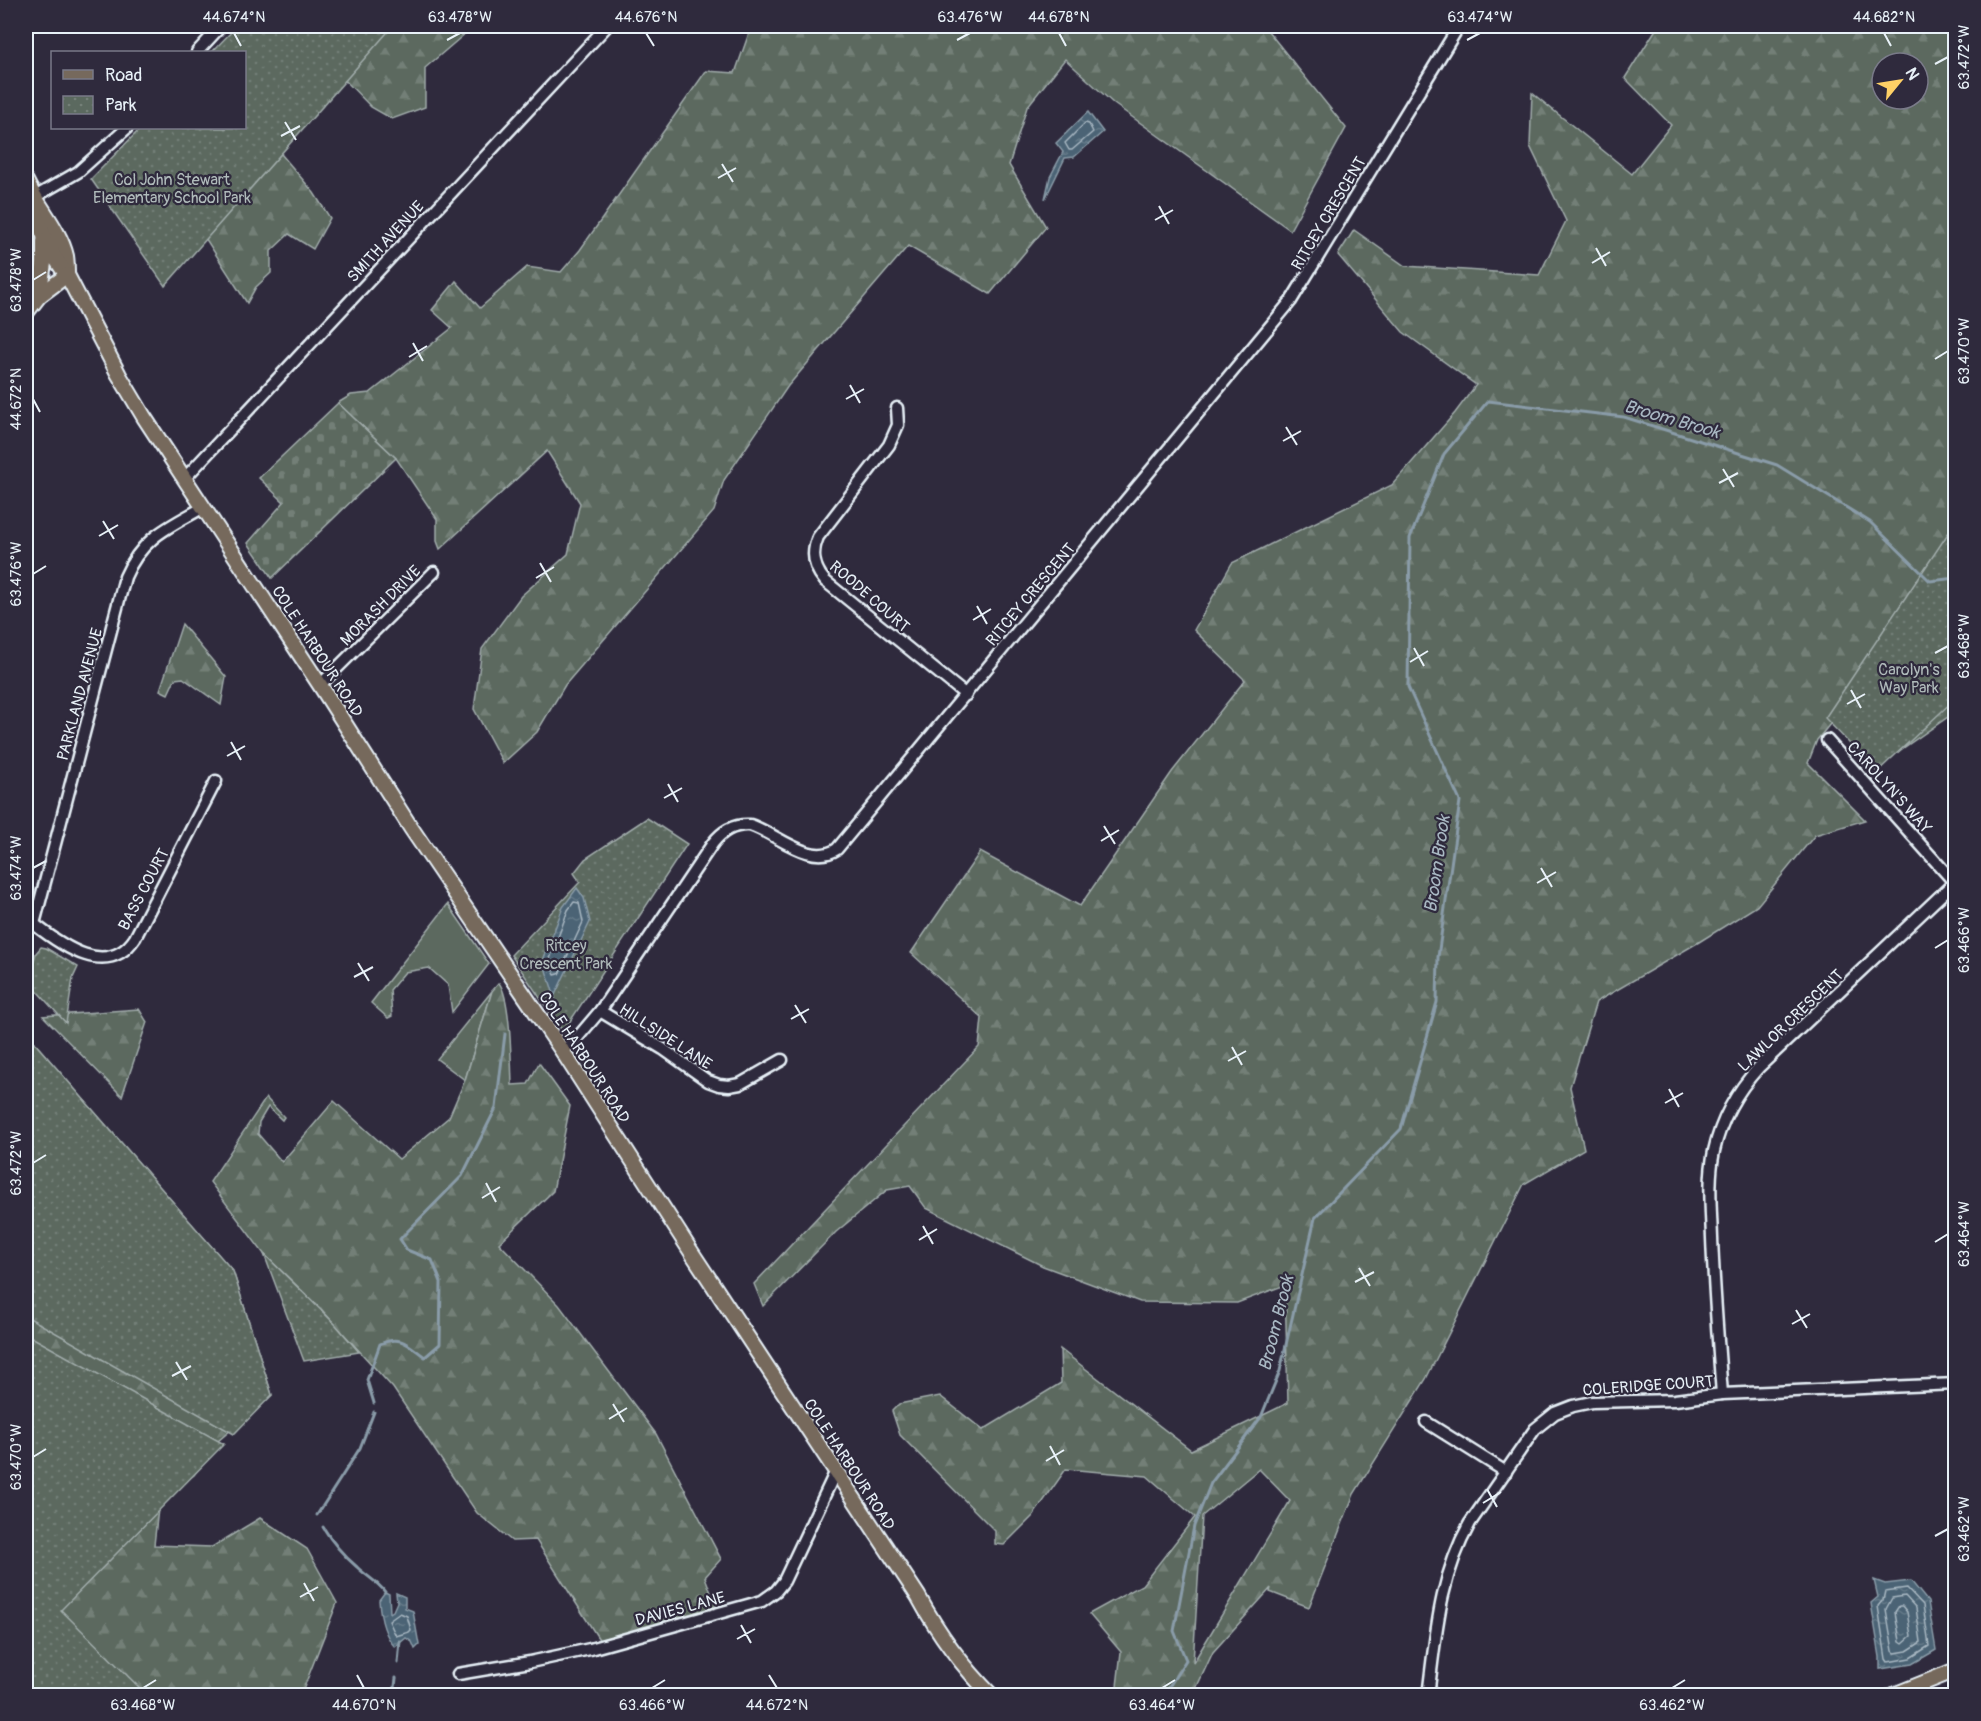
<svg xmlns="http://www.w3.org/2000/svg" width="1981" height="1721" font-family="Pangolin,sans-serif">
<style>
.grass{fill:#5b695f;stroke:#a2adac;stroke-width:1.5}
.forest{fill:url(#forest-firs);stroke:#a2adac;stroke-width:1.5;fill-rule:evenodd}
.cemetery{fill:url(#cemetery-stones);stroke:#a2adac;stroke-width:1.5}
.park{fill:url(#park-dots);stroke:#a2adac;stroke-width:1.5}
.water{fill:url(#water-ripples);stroke:#8a9ca9;stroke-width:1.5}
.lines{fill:none;stroke-linecap:round;stroke-linejoin:round}
.shore{stroke:#a9b8c3;stroke-width:1.5}
.stream{stroke:#8a9ca9;stroke-width:3}
.minor-casing{stroke:#e8f1f8;stroke-width:15}
.major-casing{stroke:#e8f1f8;stroke-width:18}
.minor{stroke:#2f2a3d;stroke-width:10}
.major{stroke:#76695c;stroke-width:14}
.ticks{fill:none;stroke:#e8f1f8;stroke-width:2}
.labels{text-anchor:middle;stroke-width:4.5;stroke-linejoin:round;paint-order:stroke}
.park-label{font-size:16px;fill:#b0bbbb;stroke:#2f2a3d}
.street-label{font-size:16px;fill:#e8f1f8;stroke:#2f2a3d}
.water-label{font-size:18px;font-style:italic;fill:#a9b8c3;stroke:#2f2a3d}
.neatline{fill:none;stroke:#e8f1f8;stroke-width:2}
.ticks-label{font-size:15px;text-anchor:middle;fill:#e8f1f8}
</style>
<defs>
<pattern id="forest-firs" width="22" height="20" patternUnits="userSpaceOnUse" patternTransform="scale(1.5)"><rect width="22" height="20" fill="#5b695f"/><path d="M5 1l3.5 6h-7zM16 11l3.5 6h-7z" fill="#737f77"/></pattern>
<pattern id="cemetery-stones" width="16" height="16" patternUnits="userSpaceOnUse" patternTransform="scale(1.5)"><rect width="16" height="16" fill="#5b695f"/><path d="M2 7V4a2 2 0 0 1 4 0v3zM10 15v-3a2 2 0 0 1 4 0v3z" fill="#737f77"/></pattern>
<pattern id="park-dots" width="8" height="8" patternUnits="userSpaceOnUse" patternTransform="scale(1.5)"><rect width="8" height="8" fill="#5b695f"/><path d="M2 2h.1M6 6h.1" fill="none" stroke="#737f77" stroke-width="1.8" stroke-linecap="round"/></pattern>
<pattern id="water-ripples" width="26" height="14" patternUnits="userSpaceOnUse" patternTransform="scale(1.5)"><rect width="26" height="14" fill="#4b6374"/><path d="M2 4q2-2 4 0t4 0M15 11q2-2 4 0t4 0" fill="none" stroke="#657a89"/></pattern>
</defs>
<rect width="100%" height="100%" fill="#2f2a3d"/>
<filter id="ink" filterUnits="userSpaceOnUse"><feTurbulence type="fractalNoise" baseFrequency=".0167" numOctaves="2"/><feDisplacementMap in="SourceGraphic" scale="12" xChannelSelector="R" yChannelSelector="G"/><feConvolveMatrix kernelMatrix="1 2 1 2 8 2 1 2 1" color-interpolation-filters="sRGB"/></filter>
<g filter="url(#ink)">
<g class="grass">
<polygon points="448,904 489,964 452,1012 448,985 429,968 405,972 390,990 392,1016 388,1018 371,1003"/>
<polygon points="492,991 465,1080 437,1059"/>
</g>
<g class="forest">
<polygon points="375,26 474,26 425,68 425,107 392,119 371,107 340,75"/>
<polygon points="757,26 1264,26 1346,128 1290,230 1114,104 1065,59 1027,107 1009,165 1046,227 990,294 908,246 788,386 724,480 714,511 565,685 537,732 503,763 474,709 482,649 521,596 568,554 580,503 547,451 440,549 437,541 437,519 396,458 338,403 351,395 370,393 452,328 432,310 456,281 480,308 527,267 561,272 580,250 706,71 735,73 748,36"/>
<path d="M1658 26H1955V712L1883 762 1830 724 1817 740 1808 763 1865 820 1815 835 1757 906 1699 942 1596 1002 1570 1087 1584 1149 1524 1184 1426 1379 1354 1494 1309 1607 1270 1592 1271 1588 1213 1652 1193 1695H1116L1121 1652 1089 1614 1142 1585 1195 1517 1147 1476 1066 1469 1033 1516 1004 1545 995 1544V1531L900 1435 892 1411 899 1404 940 1396 983 1430 1061 1383 1060 1349 1191 1450 1288 1403 1285 1285 1237 1303 1140 1302 1043 1266 926 1208 910 1186 887 1190 836 1232 763 1306 754 1284 979 1047 982 1018 911 953 980 852 1080 906 1172 772 1245 680 1194 630 1232 563 1392 485 1455 413 1476 385 1403 332 1338 255 1354 230 1405 266 1539 275 1566 221 1530 146 1532 93 1632 174 1671 125 1625 78ZM1882 63H1918V99H1882ZM1259 1469 1290 1501 1193 1663 1202 1516Z"/>
<polygon points="276,148 314,193 330,218 313,249 289,234 271,251 271,273 256,287 247,303 202,233"/>
<polygon points="182,624 226,677 221,705 183,678 175,679 168,694 160,690"/>
<path d="M499 983C511 998 511 1063 512 1085L528 1084 539 1063 570 1106 553 1191 499 1243 559 1305 656 1434 721 1559 705 1577 716 1606 600 1641 536 1540 512 1541 477 1513 393 1388 322 1310 264 1254 210 1182 266 1098 284 1117 282 1120 268 1107 259 1122 258 1134 282 1162 334 1101 399 1159 449 1117 465 1080 492 991Z"/>
<polygon points="139,1009 147,1022 122,1096 43,1016"/>
<polygon points="26,1033 233,1271 272,1395 218,1441 194,1475 159,1500 154,1545 212,1547 260,1518 307,1549 337,1603 301,1695 26,1695"/>
</g>
<polygon class="cemetery" points="338,403 396,458 272,578 248,543 284,502 259,478"/>
<g class="park">
<polygon points="237,26 393,26 165,286 91,179 141,128 244,128 244,52 212,52"/>
<polygon points="1955,523 1955,699 1877,772 1825,718"/>
<polygon points="647,818 687,844 563,1032 511,955 580,882 574,873 585,859"/>
<polygon points="41,947 46,948 78,967 73,978 66,1023 28,981 36,953"/>
<polygon points="26,1033 233,1271 272,1395 234,1434 26,1316"/>
<polygon points="264,1254 335,1324 359,1352 304,1361"/>
<polygon points="26,1334 224,1444 61,1610 147,1695 26,1695"/>
</g>
<g class="water">
<polygon points="1088,112 1103,132 1074,157 1065,158 1045,199 1050,177 1063,152 1056,143"/>
<path d="M577 888 584 898 590 922 554 997C552 983 544 972 544 958L563 907Z"/>
<polygon points="1874,1580 1885,1584 1911,1581 1928,1602 1936,1650 1912,1664 1880,1669 1880,1657 1871,1603 1878,1597"/>
<path d="M385 1592 389 1594 390 1613 393 1611 397 1602 396 1593 405 1597V1608L413 1611 419 1645 415 1649 412 1642 406 1638 395 1647C384 1635 380 1616 379 1600Z"/>
</g>
<g class="lines">
<g class="shore">
<polygon points="1085,123 1089,124 1093,132 1072,150 1069,150 1065,143"/>
<polygon points="574,902 579,903 583,922 559,974 555,975 550,964 550,959 568,910"/>
<polygon points="1907,1588 1923,1605 1929,1646 1910,1658 1888,1662 1886,1659 1878,1606 1883,1600 1885,1591"/>
<polygon points="1905,1596 1916,1608 1921,1642 1907,1651 1895,1653 1893,1651 1886,1609 1892,1598"/>
<polygon points="1899,1606 1902,1606 1907,1612 1911,1636 1903,1643 1900,1641 1895,1612"/>
<polygon points="400,1613 407,1616 411,1630 409,1632 396,1636 389,1621"/>
</g>
<g class="stream">
<polyline points="45,27 46,26"/>
<polyline points="554,997 554,1011"/>
<path d="M374 1403 367 1380 380 1344C401 1334 408 1345 425 1357L440 1344 441 1282 432 1260 407 1250 400 1239 462 1176 496 1108 505 1034"/>
<polyline points="317,1515 360,1448 374,1412"/>
<path d="M323 1527C332 1542 344 1556 357 1567 366 1576 378 1582 385 1592"/>
<polyline points="398,1663 400,1641"/>
<polyline points="394,1696 396,1678"/>
<polyline points="1163,1696 1186,1660 1174,1631 1194,1526 1211,1483 1261,1417 1280,1371 1315,1218 1401,1129 1437,1002 1438,957 1460,801 1408,687 1410,538 1444,454 1488,401 1624,417 1777,465 1870,522 1930,581 1956,578"/>
</g>
<defs>
<g id="minor">
<polyline points="197,52 221,26"/>
<polyline points="33,198 78,172 127,128"/>
<path d="M897 408 898 425 889 445 818 537C811 553 813 567 825 581L966 695"/>
<polyline points="185,478 607,26"/>
<path d="M204 507C169 527 142 537 125 577L34 924C62 946 108 979 135 938L216 781"/>
<polyline points="320,685 434,572"/>
<polyline points="1827,740 1954,882"/>
<polyline points="600,1011 663,1049 708,1081 719,1085 729,1086 740,1084 782,1060"/>
<path d="M561 1049 572 1044 600 1011 713 843C722 831 734 824 750 825 776 833 810 867 837 849L1291 301 1459 26"/>
<path d="M1722 1394C1718 1342 1714 1290 1712 1238 1711 1209 1708 1180 1714 1151 1721 1119 1737 1091 1759 1067L1956 881"/>
<polyline points="1426,1422 1506,1472"/>
<polyline points="458,1674 530,1662 590,1649 762,1601 776,1591 784,1581 836,1471"/>
<path d="M1428 1696C1436 1634 1439 1579 1470 1523L1535 1429 1555 1413 1573 1406 1592 1402 1675 1400 1722 1394 1956 1384"/>
</g>
<g id="major">
<path d="M26 181C37 205 60 230 66 256 67 262 67 269 67 275"/>
<path d="M33 198C38 227 49 252 67 275L119 375 144 417 320 685 411 828 561 1049 692 1253 918 1596C938 1633 962 1666 992 1696"/>
<polyline points="39,296 44,263 44,241"/>
<polyline points="26,313 39,296 67,275"/>
<polyline points="1891,1696 1956,1670"/>
</g>
</defs>
<use href="#minor" class="minor-casing"/>
<use href="#major" class="major-casing"/>
<use href="#minor" class="minor"/>
<use href="#major" class="major"/>
</g>
</g>
<path class="ticks" d="M234 33 241 46M646 33 654 46M1059 33 1066 46M1884 33 1891 46M447 40 460 33M957 40 970 33M1467 40 1480 33M1935 64 1948 57M285 122 296 140M281 136 300 126M722 164 733 182M718 178 736 168M1159 206 1169 224M1155 220 1173 210M1596 248 1606 266M1592 263 1610 252M33 280 46 272M413 343 423 361M409 357 427 346M1935 359 1948 351M850 385 860 403M33 399 40 412M846 399 864 389M1286 427 1297 445M1283 441 1301 431M1723 469 1734 487M1719 483 1738 473M103 521 114 539M99 536 118 525M540 563 551 582M33 574 46 566M536 578 554 567M977 606 987 624M973 620 991 609M1414 648 1424 666M1935 653 1948 646M1410 662 1428 651M1851 690 1861 708M1847 704 1865 694M231 742 241 760M227 756 245 746M668 784 678 802M664 798 682 788M1104 826 1115 844M1101 841 1119 830M33 868 46 861M1541 868 1552 887M1537 883 1556 872M1935 948 1948 940M358 963 369 981M354 977 373 967M795 1005 806 1023M791 1019 809 1009M1232 1047 1242 1065M1228 1061 1246 1051M1669 1089 1679 1107M1665 1103 1683 1093M33 1163 46 1155M486 1183 496 1202M482 1198 500 1187M923 1226 933 1244M919 1240 937 1229M1935 1242 1948 1234M1359 1268 1370 1286M1355 1282 1374 1272M1796 1310 1807 1328M1792 1324 1810 1314M176 1362 187 1380M172 1376 191 1366M613 1404 624 1422M609 1419 627 1408M1050 1446 1060 1465M33 1457 46 1449M1046 1461 1064 1450M1487 1489 1497 1507M1483 1503 1501 1492M1935 1536 1948 1529M304 1583 314 1601M300 1597 318 1587M741 1625 751 1643M737 1639 755 1629M357 1675 364 1688M769 1675 777 1688M143 1688 156 1680M652 1688 665 1680M1162 1688 1175 1680M1672 1688 1685 1680"/>
<g class="labels">
<g class="park-label">
<text x="172" y="185">Col John Stewart<tspan x="172" dy="18">Elementary School Park</tspan></text>
<text x="1909" y="675">Carolyn's<tspan x="1909" dy="18">Way Park</tspan></text>
<text x="566" y="951">Ritcey<tspan x="566" dy="18">Crescent Park</tspan></text>
</g>
<g class="street-label">
<text transform="translate(1328 213) rotate(-59)" y="6">RITCEY CRESCENT</text>
<text transform="translate(385 241) rotate(-47)" y="6">SMITH AVENUE</text>
<text transform="translate(1030 594) rotate(-50)" y="6">RITCEY CRESCENT</text>
<text transform="translate(870 596) rotate(41)" y="6">ROODE COURT</text>
<text transform="translate(380 605) rotate(-45)" y="6">MORASH DRIVE</text>
<text transform="translate(318 651) rotate(57)" y="6">COLE HARBOUR ROAD</text>
<text transform="translate(79 694) rotate(-75)" y="6">PARKLAND AVENUE</text>
<text transform="translate(1890 787) rotate(48)" y="6">CAROLYN'S WAY</text>
<text transform="translate(143 889) rotate(-62)" y="6">BASS COURT</text>
<text transform="translate(1790 1020) rotate(-44)" y="6">LAWLOR CRESCENT</text>
<text transform="translate(666 1036) rotate(33)" y="6">HILLSIDE LANE</text>
<text transform="translate(585 1057) rotate(57)" y="6">COLE HARBOUR ROAD</text>
<text transform="translate(1648 1385) rotate(-4)" y="6">COLERIDGE COURT</text>
<text transform="translate(850 1464) rotate(57)" y="6">COLE HARBOUR ROAD</text>
<text transform="translate(680 1608) rotate(-15)" y="6">DAVIES LANE</text>
</g>
<g class="water-label">
<text transform="translate(1672 419) rotate(16)" y="6">Broom Brook</text>
<text transform="translate(1437 864) rotate(-82)" y="6">Broom Brook</text>
<text transform="translate(1276 1323) rotate(-76)" y="6">Broom Brook</text>
</g>
</g>
<rect width="1981" height="1721" fill="none" stroke="#2f2a3d" stroke-width="66"/>
<rect x="51" y="51" width="195" height="78" fill="#2f2a3d" stroke="#797a88" stroke-width="1.5"/>
<rect x="63" y="70" width="30" height="9" fill="#76695c" stroke="#797a88" stroke-width="1.5"/>
<text x="105" y="81" font-size="18" fill="#e8f1f8">Road</text>
<rect x="63" y="96" width="30" height="18" fill="url(#park-dots)" stroke="#797a88" stroke-width="1.5"/>
<text x="105" y="111" font-size="18" fill="#e8f1f8">Park</text>
<g transform="translate(1900 81) rotate(60)"><circle r="28" fill="#2f2a3d" stroke="#797a88" stroke-width="1.5"/>
<path d="M0-4.5L10 22L0 15L-10 22Z" fill="#ffd166"/>
<text y="-9" font-size="16" font-weight="bold" text-anchor="middle" fill="#e8f1f8">N</text>
</g>
<rect x="33" y="33" width="1915" height="1655" class="neatline"/>
<g class="ticks-label">
<text x="234" y="22">44.674°N</text>
<text x="460" y="22">63.478°W</text>
<text x="646" y="22">44.676°N</text>
<text x="970" y="22">63.476°W</text>
<text x="1059" y="22">44.678°N</text>
<text x="1480" y="22">63.474°W</text>
<text x="1884" y="22">44.682°N</text>
<text transform="translate(1964 57) rotate(-90)" y="5">63.472°W</text>
<text transform="translate(16 280) rotate(-90)" y="5">63.478°W</text>
<text transform="translate(1964 351) rotate(-90)" y="5">63.470°W</text>
<text transform="translate(16 399) rotate(-90)" y="5">44.672°N</text>
<text transform="translate(16 574) rotate(-90)" y="5">63.476°W</text>
<text transform="translate(1964 646) rotate(-90)" y="5">63.468°W</text>
<text transform="translate(16 868) rotate(-90)" y="5">63.474°W</text>
<text transform="translate(1964 940) rotate(-90)" y="5">63.466°W</text>
<text transform="translate(16 1163) rotate(-90)" y="5">63.472°W</text>
<text transform="translate(1964 1234) rotate(-90)" y="5">63.464°W</text>
<text transform="translate(16 1457) rotate(-90)" y="5">63.470°W</text>
<text transform="translate(1964 1529) rotate(-90)" y="5">63.462°W</text>
<text x="143" y="1710">63.468°W</text>
<text x="364" y="1710">44.670°N</text>
<text x="652" y="1710">63.466°W</text>
<text x="777" y="1710">44.672°N</text>
<text x="1162" y="1710">63.464°W</text>
<text x="1672" y="1710">63.462°W</text>
</g>
</svg>
